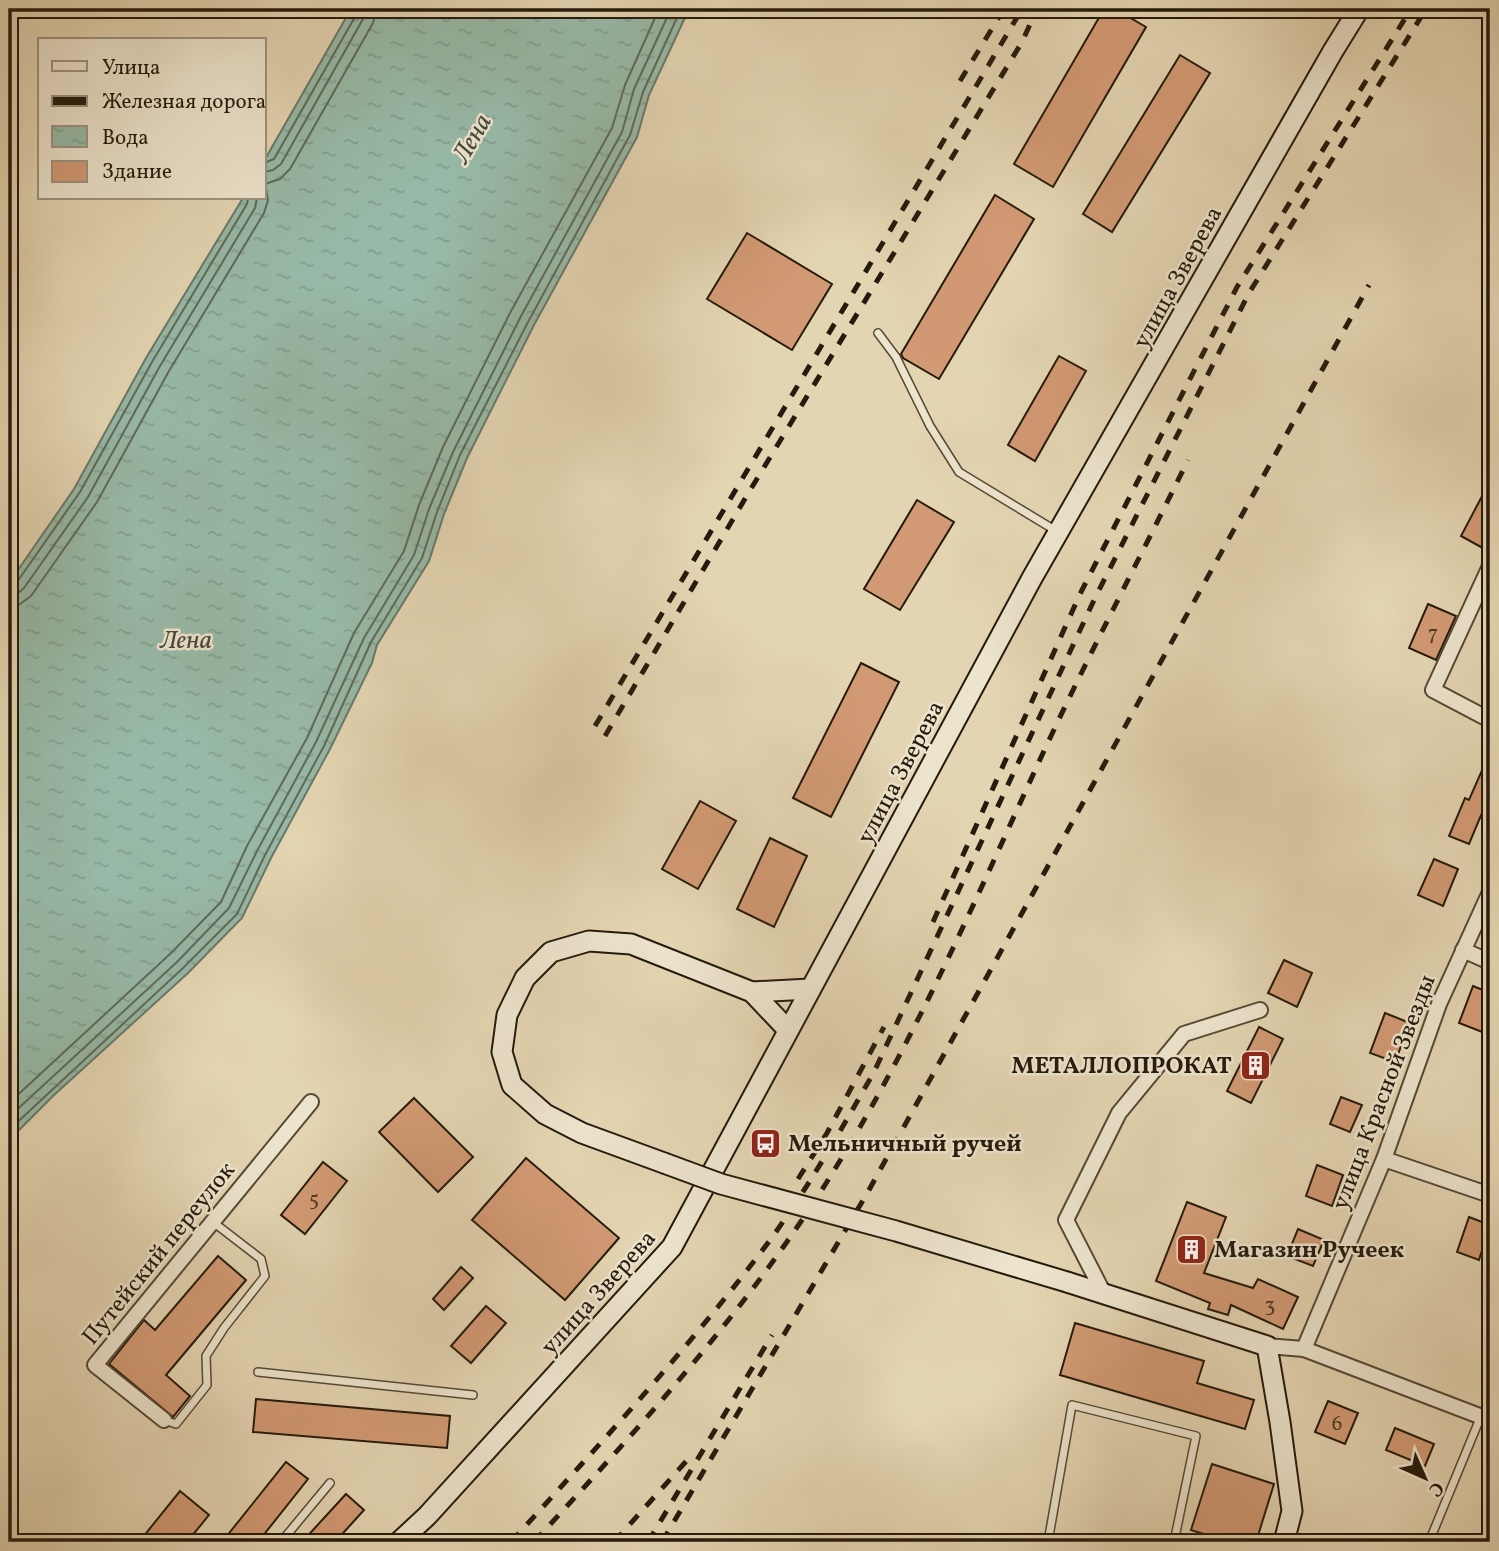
<svg xmlns="http://www.w3.org/2000/svg" width="1499" height="1551" font-family="Vollkorn,serif">
<style>
.water{fill:url(#water-ripples);stroke:#697969;stroke-width:2}
.lines{fill:none;stroke-linecap:round;stroke-linejoin:round}
.shore{stroke:#5e6a5a;stroke-width:2}
.building{fill:#d29a74;stroke:#251a0d;stroke-width:2}
.lane-casing{stroke:#554936;stroke-width:10}
.street-casing{stroke:#554936;stroke-width:18}
.secondary-casing{stroke:#251a0d;stroke-width:23}
.lane{stroke:#ede4cd;stroke-width:7}
.street{stroke:#ede4cd;stroke-width:14}
.secondary{stroke:#ede4cd;stroke-width:19}
.rail{stroke:#251a0d;stroke-width:5;stroke-dasharray:12 12;stroke-linecap:butt}
.secondary-bridge-casing{stroke:#251a0d;stroke-width:23;stroke-linecap:butt}
.secondary-bridge{stroke:#ede4cd;stroke-width:19}
.labels{text-anchor:middle;stroke-width:5;stroke-linejoin:round;paint-order:stroke}
.number-label{font-size:21px;fill:#503a27}
.street-label{font-size:24px;fill:#251a0d;stroke:#ede4cd}
.poi-label{font-size:24px;font-weight:bold;fill:#251a0d;stroke:#ede4cd;text-anchor:start}
.water-label{font-size:26px;font-style:italic;fill:#474a3b;stroke:#ede4cd}
</style>
<defs>
<pattern id="water-ripples" width="26" height="14" patternUnits="userSpaceOnUse" patternTransform="scale(1.75)"><rect width="26" height="14" fill="#97b9a7"/><path d="M2 4q2-2 4 0t4 0M15 11q2-2 4 0t4 0" fill="none" stroke="#829e8f"/></pattern>
</defs>
<rect width="100%" height="100%" fill="#e4d5b2"/>
<filter id="stains"><feTurbulence type="fractalNoise" baseFrequency=".00286" numOctaves="4"/><feColorMatrix values="0 0 0 0 .2 0 0 0 0 .09 0 0 0 0 .02 0 0 0 .5 -.17"/></filter>
<radialGradient id="worn" r=".72"><stop offset=".6" stop-color="#630" stop-opacity="0"/><stop offset="1" stop-color="#630" stop-opacity=".3"/></radialGradient>
<polygon class="water" points="351,9 689,9 649,95 637,137 534,325 467,458 444,514 429,561 377,645 372,663 330,749 271,858 242,918 188,973 53,1096 9,1140 9,583 74,489 146,358 243,198 264,198 264,161"/>
<g class="lines">
<g class="shore">
<polyline points="264,163 274,159 356,15 357,9"/>
<polyline points="264,172 273,170 281,164 363,19 366,9"/>
<polyline points="9,586 17,582 80,492 152,362 247,204 248,198"/>
<polyline points="9,595 18,593 24,588 88,497 160,366 255,208 257,198"/>
<polyline points="9,605 20,604 31,596 97,502 169,371 264,213 268,200 265,184 280,179 290,169 373,23 376,9"/>
<polyline points="9,1103 170,954 221,902 247,846 307,738 354,633 404,551 419,505 443,447 510,313 612,128 625,85 659,9"/>
<polyline points="9,1117 177,962 229,908 257,851 316,742 364,638 414,555 429,509 453,452 520,318 622,132 634,89 671,9"/>
<polyline points="9,1130 183,968 237,914 265,855 324,746 371,642 422,558 437,512 460,455 528,322 630,135 643,92 681,9"/>
</g>
</g>
<g class="building">
<polygon points="1104,9 1115,9 1146,27 1053,187 1014,164"/>
<polygon points="1180,55 1210,73 1112,232 1083,214"/>
<polygon points="995,195 1034,219 939,379 903,358 901,354"/>
<polygon points="747,233 832,284 792,350 707,299"/>
<polygon points="1059,356 1086,371 1035,461 1008,445"/>
<polygon points="1490,481 1490,552 1461,536"/>
<polygon points="917,500 954,522 900,610 864,589"/>
<polygon points="1428,604 1456,616 1436,660 1409,648"/>
<polygon points="861,663 899,682 831,817 793,798"/>
<polygon points="1490,752 1490,794 1469,844 1449,836 1465,798 1469,800"/>
<polygon points="700,801 736,821 698,889 662,869"/>
<polygon points="770,838 807,856 774,927 737,909"/>
<polygon points="1434,859 1458,869 1443,906 1418,895"/>
<polygon points="1284,960 1312,973 1297,1007 1268,993"/>
<polygon points="1473,986 1490,993 1490,1035 1459,1023"/>
<polygon points="1385,1013 1410,1023 1395,1062 1370,1053"/>
<polygon points="1259,1027 1283,1039 1251,1103 1227,1091"/>
<polygon points="1341,1097 1362,1105 1350,1132 1330,1124"/>
<polygon points="414,1098 473,1157 438,1192 379,1132"/>
<polygon points="526,1158 619,1238 565,1300 472,1220"/>
<polygon points="323,1162 347,1181 305,1234 281,1215"/>
<polygon points="1317,1165 1343,1175 1332,1206 1306,1196"/>
<polygon points="1187,1202 1226,1217 1204,1273 1253,1288 1258,1279 1298,1297 1283,1329 1231,1305 1228,1315 1208,1309 1210,1303 1156,1281"/>
<polygon points="1469,1217 1490,1225 1479,1260 1457,1252"/>
<polygon points="1298,1229 1324,1240 1313,1266 1287,1256"/>
<polygon points="218,1256 246,1280 166,1375 190,1396 173,1417 109,1364 144,1320 155,1330"/>
<polygon points="461,1267 473,1278 444,1310 433,1299"/>
<polygon points="486,1306 506,1323 471,1363 451,1346"/>
<polygon points="1075,1323 1204,1361 1197,1383 1254,1400 1245,1429 1060,1375"/>
<polygon points="256,1399 450,1416 447,1448 253,1432"/>
<polygon points="1328,1401 1358,1413 1345,1444 1315,1432"/>
<polygon points="1395,1428 1434,1444 1425,1466 1386,1450"/>
<polygon points="286,1462 308,1479 258,1542 222,1542"/>
<polygon points="1212,1464 1274,1484 1256,1542 1229,1542 1191,1530"/>
<polygon points="180,1491 209,1515 187,1542 139,1542"/>
<polygon points="346,1494 364,1510 335,1542 302,1542"/>
</g>
<g class="lines">
<defs>
<g id="lane">
<polyline points="878,333 896,357 930,426 959,472 1058,532"/>
<polyline points="258,1372 473,1395"/>
<polyline points="164,1420 176,1424 207,1385 206,1356 224,1328 265,1276 261,1259 213,1222"/>
<polyline points="281,1542 330,1483"/>
<polyline points="1048,1542 1072,1405 1196,1436 1174,1542"/>
<polyline points="1429,1542 1481,1416"/>
</g>
<g id="street">
<polyline points="1490,566 1433,690 1490,720"/>
<polyline points="1463,950 1490,962"/>
<polyline points="1384,1159 1490,1195"/>
<polyline points="1104,1294 1066,1220 1119,1113 1184,1034 1260,1010"/>
<polyline points="1267,1346 1304,1349 1490,1420"/>
<polyline points="1304,1349 1384,1159 1439,1004 1490,892"/>
<polyline points="164,1420 95,1365 311,1102"/>
</g>
<g id="secondary">
<polyline points="752,992 810,989"/>
<polyline points="664,1163 582,1133 545,1114 512,1085 502,1052 507,1015 525,978 551,952 589,941 631,944 752,992 788,1030"/>
<polyline points="1067,1282 1267,1346 1280,1422 1292,1511 1284,1542"/>
<polyline points="399,1542 427,1516 672,1247 1032,578 1333,51 1359,9"/>
</g>
</defs>
<use href="#lane" class="lane-casing"/>
<use href="#street" class="street-casing"/>
<use href="#secondary" class="secondary-casing"/>
<use href="#lane" class="lane"/>
<use href="#street" class="street"/>
<use href="#secondary" class="secondary"/>
<g class="rail">
<polyline points="960,81 1004,9"/>
<polyline points="595,726 1022,9"/>
<polyline points="605,736 749,492 1022,42 1037,9"/>
<polyline points="933,922 1080,594 1237,287 1411,9"/>
<polyline points="798,1179 827,1133 884,1027"/>
<path d="M511 1542C595 1449 681 1357 758 1256 802 1199 838 1135 874 1072L1095 598 1249 293 1426 9"/>
<path d="M534 1542C634 1433 732 1327 814 1202 906 1061 973 905 1043 753 1089 654 1140 558 1188 460"/>
<polyline points="614,1542 690,1457"/>
<polyline points="648,1542 772,1335"/>
<polyline points="662,1542 869,1190 1369,285"/>
</g>
<defs>
<polyline id="secondary-bridge" points="664,1163 721,1184 896,1231 1067,1282"/>
</defs>
<use href="#secondary-bridge" class="secondary-bridge-casing"/>
<use href="#secondary-bridge" class="secondary-bridge"/>
</g>
<defs>
<symbol id="building-square" viewBox="-11 -11 22 22"><rect x="-9" y="-9" width="18" height="18" rx="4" fill="#8f2418" stroke="#ede4cd"/><path d="M-4-6H4V6H1V3H-1V6H-4ZM-2.5-4.3h1.7v1.8h-1.7ZM.8-4.3h1.7v1.8H.8ZM-2.5-1h1.7V.8h-1.7ZM.8-1h1.7V.8H.8Z" fill="#fff"/></symbol>
<symbol id="bus-square" viewBox="-11 -11 22 22"><rect x="-9" y="-9" width="18" height="18" rx="4" fill="#8f2418" stroke="#ede4cd"/><path d="M-5-6H5V4H4V6H2V4H-2V6H-4V4H-5ZM-3.5-4V0h7V-4ZM-3.5 1.2v1.5H-2V1.2ZM2 1.2v1.5H3.5V1.2Z" fill="#fff"/></symbol>
</defs>
<g fill-rule="evenodd">
<use href="#building-square" x="1238" y="1048" width="35" height="35"/>
<use href="#bus-square" x="748" y="1126" width="35" height="35"/>
<use href="#building-square" x="1174" y="1232" width="35" height="35"/>
</g>
<g class="labels">
<g class="number-label">
<text x="1433" y="640">7</text>
<text x="314" y="1205">5</text>
<text x="1270" y="1311">3</text>
<text x="1337" y="1430">6</text>
</g>
<g class="street-label">
<text transform="translate(1177 277) rotate(-61)" y="8">улица Зверева</text>
<text transform="translate(900 772) rotate(-62)" y="8">улица Зверева</text>
<text transform="translate(1383 1092) rotate(-69)" y="8">улица Красной Звезды</text>
<text transform="translate(158 1253) rotate(-51)" y="8">Путейский переулок</text>
<text transform="translate(598 1292) rotate(-48)" y="8">улица Зверева</text>
</g>
<g class="poi-label">
<text x="1232" y="1073" text-anchor="end">МЕТАЛЛОПРОКАТ</text>
<text x="788" y="1151">Мельничный ручей</text>
<text x="1214" y="1257">Магазин Ручеек</text>
</g>
<g class="water-label">
<text transform="translate(471 138) rotate(-60)" y="9">Лена</text>
<text x="186" y="648">Лена</text>
</g>
</g>
<rect width="1499" height="1551" fill="none" stroke="#e4d5b2" stroke-width="35"/>
<rect x="10" y="10" width="1478" height="1530" fill="none" stroke="#251a0d" stroke-width="3.5"/>
<rect x="18" y="18" width="1464" height="1516" fill="none" stroke="#251a0d" stroke-width="2"/>
<rect x="38" y="38" width="228" height="161" fill="#ede4cd" stroke="#9d9380" stroke-width="2"/>
<rect x="52" y="61" width="35" height="10" fill="#ede4cd" stroke="#9d9380" stroke-width="2"/>
<text x="102" y="74" font-size="21" fill="#251a0d">Улица</text>
<rect x="52" y="96" width="35" height="10" fill="#251a0d" stroke="#9d9380" stroke-width="2"/>
<text x="102" y="108" font-size="21" fill="#251a0d">Железная дорога</text>
<rect x="52" y="126" width="35" height="21" fill="url(#water-ripples)" stroke="#9d9380" stroke-width="2"/>
<text x="102" y="144" font-size="21" fill="#251a0d">Вода</text>
<rect x="52" y="161" width="35" height="21" fill="#d29a74" stroke="#9d9380" stroke-width="2"/>
<text x="102" y="178" font-size="21" fill="#251a0d">Здание</text>
<g transform="translate(1425 1478) rotate(135)" stroke="#ede4cd" stroke-width="5" paint-order="stroke">
<path d="M0-5L12 26L0 18L-12 26Z" fill="#251a0d"/>
<text y="-10" font-size="19" font-weight="bold" text-anchor="middle" fill="#251a0d">С</text>
</g>
<rect width="100%" height="100%" filter="url(#stains)"/>
<rect width="100%" height="100%" fill="url(#worn)"/>
</svg>
